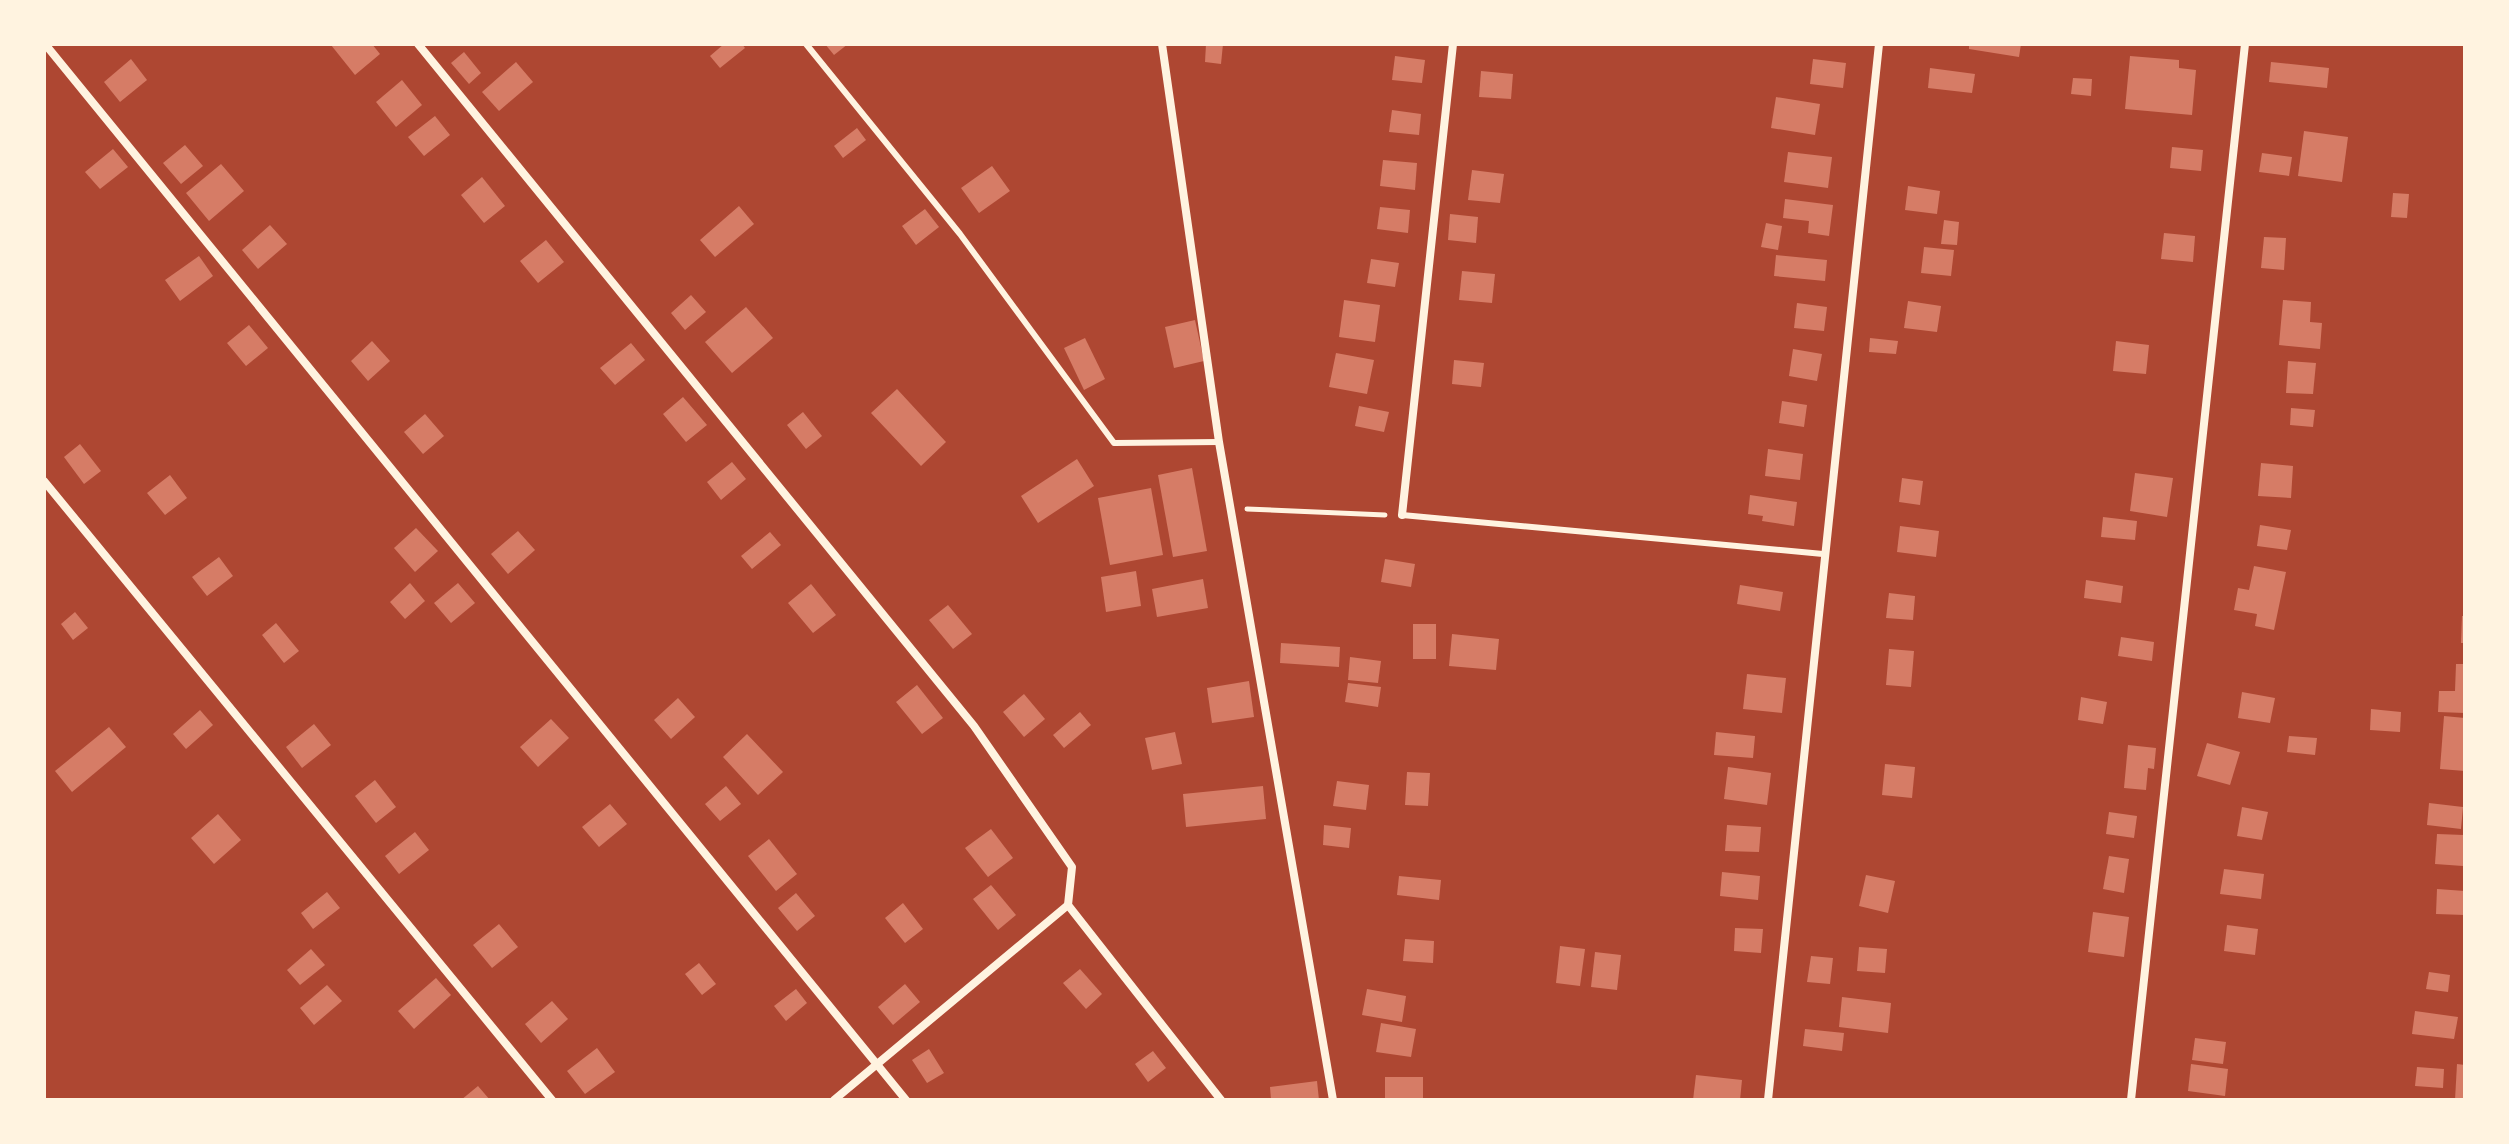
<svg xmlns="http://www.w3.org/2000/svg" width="2509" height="1144" font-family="'PT Sans Narrow',sans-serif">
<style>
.green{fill:#ae4732}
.building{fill:#d67c66}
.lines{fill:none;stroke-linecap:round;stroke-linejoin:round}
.path{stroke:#fff3e0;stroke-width:5}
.service{stroke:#fff3e0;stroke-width:6}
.minor{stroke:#fff3e0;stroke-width:8}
</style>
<rect width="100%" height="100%" fill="#c8553d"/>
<rect class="green" x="44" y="44" width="2421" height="1056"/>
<g class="building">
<polygon points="372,44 380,54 355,75 331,45"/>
<polygon points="724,44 742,44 745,48 720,68 710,56"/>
<polygon points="825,44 848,44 834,55"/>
<polygon points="1206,44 1223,44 1221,64 1205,62"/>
<polygon points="1969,44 2021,44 2019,57 1969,49"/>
<polygon points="464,52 481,73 469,84 451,63"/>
<polygon points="1395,56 1425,60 1422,83 1392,80"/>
<polygon points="2130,56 2179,60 2179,68 2196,70 2192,115 2125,109"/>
<polygon points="131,59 147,80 120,102 104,82"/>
<polygon points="1813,59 1846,63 1843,88 1810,84"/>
<polygon points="516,62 533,82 499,111 482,92"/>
<polygon points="2271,62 2329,68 2327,88 2269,82"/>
<polygon points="1930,68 1975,74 1972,93 1928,88"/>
<polygon points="1481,71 1513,74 1511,99 1479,97"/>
<polygon points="2073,78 2092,79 2091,96 2071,94"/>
<polygon points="402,80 422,105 396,127 376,102"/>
<polygon points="1776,97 1820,104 1815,135 1771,128"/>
<polygon points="1392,110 1421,114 1419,135 1389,132"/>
<polygon points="435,116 450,135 424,156 408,137"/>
<polygon points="857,128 866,140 843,158 834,146"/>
<polygon points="2304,131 2348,137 2342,182 2298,176"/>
<polygon points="185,145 203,166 181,184 163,163"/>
<polygon points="2172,147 2203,150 2201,171 2170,168"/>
<polygon points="113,149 128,167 100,189 85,172"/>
<polygon points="1788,152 1832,157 1828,188 1784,182"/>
<polygon points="2262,153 2292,157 2289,176 2259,172"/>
<polygon points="1383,160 1417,163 1415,190 1380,186"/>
<polygon points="221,164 244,191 209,221 186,193"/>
<polygon points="992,166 1010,191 979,213 961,188"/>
<polygon points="1472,170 1504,174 1500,203 1468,200"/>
<polygon points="482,177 505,206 484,223 461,195"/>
<polygon points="1908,186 1940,191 1937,214 1905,210"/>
<polygon points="2393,193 2409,194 2407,218 2391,217"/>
<polygon points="1785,199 1833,205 1829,236 1808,233 1809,221 1783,218"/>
<polygon points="739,206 754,224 715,257 700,240"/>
<polygon points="1380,207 1410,210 1408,233 1377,229"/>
<polygon points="925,209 939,227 916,245 902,226"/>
<polygon points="1450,214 1478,217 1476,243 1448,240"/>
<polygon points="1944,220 1959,222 1957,245 1941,244"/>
<polygon points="1766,223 1782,226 1778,250 1761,247"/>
<polygon points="270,225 287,244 258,269 242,250"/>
<polygon points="2164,233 2195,236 2193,262 2161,259"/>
<polygon points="2264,237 2286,238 2284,270 2261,268"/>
<polygon points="546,240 564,262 538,283 520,261"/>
<polygon points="1924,247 1954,250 1951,276 1921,273"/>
<polygon points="1776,255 1827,260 1825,281 1774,276"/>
<polygon points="199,256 213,276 180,301 165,280"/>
<polygon points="1371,259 1399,263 1395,287 1367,283"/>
<polygon points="1462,271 1495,274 1492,303 1459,300"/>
<polygon points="691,295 706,312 685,330 671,313"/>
<polygon points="1344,300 1380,305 1375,342 1339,337"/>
<polygon points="2283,300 2311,302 2310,322 2322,323 2320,349 2279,345"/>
<polygon points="1908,301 1941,306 1937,332 1904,328"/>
<polygon points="1797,303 1827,307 1824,331 1794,328"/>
<polygon points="746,307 773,338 732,373 705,342"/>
<polygon points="1195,320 1204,361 1174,368 1165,327"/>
<polygon points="249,325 268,348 246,366 227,343"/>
<polygon points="1085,338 1105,379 1084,390 1064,348"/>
<polygon points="1870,338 1898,341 1896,354 1869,352"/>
<polygon points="372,341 390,361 368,381 351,361"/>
<polygon points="2116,341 2149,345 2146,374 2113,371"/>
<polygon points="631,343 645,360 615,385 600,368"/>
<polygon points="1793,349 1822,354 1817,381 1789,376"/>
<polygon points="1336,353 1374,360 1367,394 1329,387"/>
<polygon points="1454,360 1484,363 1481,387 1452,384"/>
<polygon points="2288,361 2316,363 2313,394 2286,393"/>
<polygon points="897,389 946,442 921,466 871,413"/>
<polygon points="683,397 707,425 686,442 663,414"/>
<polygon points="1782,401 1807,405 1804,427 1779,423"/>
<polygon points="1359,406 1389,412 1384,432 1355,426"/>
<polygon points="2291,408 2315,410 2313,427 2290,425"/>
<polygon points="803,412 822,436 806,449 787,425"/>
<polygon points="425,414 444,436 423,454 404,432"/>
<polygon points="80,444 101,471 84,484 64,457"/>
<polygon points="1768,449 1803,454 1800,480 1765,476"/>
<polygon points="1077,459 1094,486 1038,523 1021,496"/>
<polygon points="732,462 746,479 721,500 707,482"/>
<polygon points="2261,463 2293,466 2291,498 2258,496"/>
<polygon points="1192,468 1207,551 1173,557 1158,475"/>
<polygon points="2135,473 2173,478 2167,517 2130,511"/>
<polygon points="170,475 187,498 165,515 147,493"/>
<polygon points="1902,478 1923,481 1920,505 1899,502"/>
<polygon points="1151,488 1163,555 1110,565 1098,498"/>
<polygon points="1750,495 1797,502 1794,526 1762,521 1763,516 1748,514"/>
<polygon points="2103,517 2137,521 2135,540 2101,537"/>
<polygon points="2260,525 2291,530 2287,550 2257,546"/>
<polygon points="1900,526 1939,531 1936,557 1897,552"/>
<polygon points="416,528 438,551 415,572 394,548"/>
<polygon points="518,531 535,550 508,574 491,554"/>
<polygon points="770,532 781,545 752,569 741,556"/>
<polygon points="219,557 233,576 207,596 192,577"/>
<polygon points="1385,559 1415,564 1411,587 1381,582"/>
<polygon points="2254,566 2286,572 2274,630 2255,626 2257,614 2234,610 2238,588 2249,590"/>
<polygon points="1136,571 1141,606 1106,612 1101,577"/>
<polygon points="1203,579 1208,608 1157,617 1152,589"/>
<polygon points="2086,580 2123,586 2121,603 2084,598"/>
<polygon points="410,583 425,601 405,619 390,602"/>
<polygon points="458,583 475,603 451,623 434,603"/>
<polygon points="811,584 836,615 813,633 788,603"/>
<polygon points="1740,585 1783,592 1780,611 1737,604"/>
<polygon points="1889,593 1915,596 1913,620 1886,618"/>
<polygon points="948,605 972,634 953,649 929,620"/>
<polygon points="75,612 88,628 73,640 61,624"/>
<polygon points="2462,616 2465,616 2465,643 2461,643"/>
<polygon points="276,623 299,651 284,663 262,635"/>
<rect x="1413" y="624" width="23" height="35"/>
<polygon points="1452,634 1499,639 1496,670 1449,666"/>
<polygon points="2121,637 2154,642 2152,661 2118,656"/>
<polygon points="1281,643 1340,647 1339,667 1280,663"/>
<polygon points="1889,649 1914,651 1911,687 1886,685"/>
<polygon points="1350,657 1381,661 1378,683 1348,680"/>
<polygon points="2456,664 2465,664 2465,713 2438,712 2439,691 2455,691"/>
<polygon points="1747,674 1786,678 1782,713 1743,709"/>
<polygon points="1249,681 1254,717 1212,723 1207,688"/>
<polygon points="1348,683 1381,687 1378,707 1345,702"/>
<polygon points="917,685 943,718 922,734 896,702"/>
<polygon points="2242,692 2275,698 2270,723 2238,718"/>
<polygon points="1024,694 1045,719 1024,737 1003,712"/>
<polygon points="2081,697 2107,702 2103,724 2078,720"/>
<polygon points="678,698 695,717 671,739 654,720"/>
<polygon points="2371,709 2401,712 2400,732 2370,730"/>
<polygon points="200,710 213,725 186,749 173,734"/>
<polygon points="1080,712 1091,725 1064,748 1053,735"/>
<polygon points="2444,716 2465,718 2465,771 2440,769"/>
<polygon points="551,719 569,738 538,767 520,747"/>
<polygon points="314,724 331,745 302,768 286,747"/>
<polygon points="109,727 126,747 72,792 55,771"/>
<polygon points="1175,732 1182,764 1152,770 1145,738"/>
<polygon points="1716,732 1755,736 1753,758 1714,755"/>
<polygon points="747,734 783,772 758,795 723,757"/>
<polygon points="2289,736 2317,738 2315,755 2287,752"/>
<polygon points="2207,743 2240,752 2230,785 2197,776"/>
<polygon points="2128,745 2156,748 2154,769 2148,768 2146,790 2124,788"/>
<polygon points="1885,764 1915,767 1912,798 1882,795"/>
<polygon points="1728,767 1771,773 1767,805 1724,799"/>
<polygon points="1407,772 1430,773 1428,806 1405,805"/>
<polygon points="375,780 396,807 376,823 355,796"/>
<polygon points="1337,781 1369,785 1366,810 1333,806"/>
<polygon points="726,786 741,804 720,821 705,804"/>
<polygon points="1263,786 1266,819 1186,827 1183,794"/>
<polygon points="2429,803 2463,807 2461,829 2427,825"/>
<polygon points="610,804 627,824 599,847 582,827"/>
<polygon points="2242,807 2268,812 2262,840 2237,836"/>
<polygon points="2109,812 2137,816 2134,838 2106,834"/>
<polygon points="218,814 241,840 214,864 191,838"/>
<polygon points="1324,825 1351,828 1349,848 1323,845"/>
<polygon points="1727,825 1761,827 1759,852 1725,851"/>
<polygon points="991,829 1013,858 988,877 965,848"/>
<polygon points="415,832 429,850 399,874 385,856"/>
<polygon points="2437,834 2464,835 2463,866 2435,864"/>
<polygon points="769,839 797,874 776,891 748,856"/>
<polygon points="2109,856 2129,859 2124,893 2103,889"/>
<polygon points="2224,869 2264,874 2261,899 2220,894"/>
<polygon points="1722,872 1760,876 1758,900 1720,896"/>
<polygon points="1866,875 1895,881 1888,913 1859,906"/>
<polygon points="1399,876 1441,880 1439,900 1397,895"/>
<polygon points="991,885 1016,915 998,930 973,899"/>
<polygon points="2437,889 2465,891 2465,915 2436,914"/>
<polygon points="327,892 340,908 313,929 301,913"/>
<polygon points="796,893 815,916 797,931 778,908"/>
<polygon points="903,903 923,929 905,943 885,918"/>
<polygon points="2093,912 2129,917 2124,957 2088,952"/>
<polygon points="499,924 518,947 492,968 473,945"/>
<polygon points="2227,925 2258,929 2255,955 2224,951"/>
<polygon points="1735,928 1763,929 1761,953 1734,951"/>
<polygon points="1405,939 1434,941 1433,963 1403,961"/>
<polygon points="1560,946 1585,949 1580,986 1556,983"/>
<polygon points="1859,947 1887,949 1885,973 1857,971"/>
<polygon points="311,949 325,965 300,985 287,970"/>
<polygon points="1595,952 1621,955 1617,990 1591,987"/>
<polygon points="1811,956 1833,958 1830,984 1807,982"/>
<polygon points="699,963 716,984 702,995 685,974"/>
<polygon points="1080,969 1102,994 1086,1009 1063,983"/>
<polygon points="2429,972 2450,975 2448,992 2426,989"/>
<polygon points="436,978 451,995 414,1029 398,1011"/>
<polygon points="905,984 920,1002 893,1025 878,1007"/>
<polygon points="327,985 342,1001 314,1025 300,1008"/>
<polygon points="796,989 807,1003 786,1021 774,1006"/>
<polygon points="1367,989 1406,996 1402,1022 1362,1015"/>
<polygon points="1842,997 1891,1003 1888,1033 1839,1027"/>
<polygon points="552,1001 568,1019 541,1043 525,1024"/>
<polygon points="2415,1011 2458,1017 2454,1039 2412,1034"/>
<polygon points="1381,1023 1416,1029 1411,1057 1376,1052"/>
<polygon points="1805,1029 1844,1033 1842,1051 1803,1046"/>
<polygon points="2195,1038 2226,1042 2223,1064 2192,1060"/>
<polygon points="597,1048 615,1072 585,1094 567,1071"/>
<polygon points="929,1049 944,1073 927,1083 912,1060"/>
<polygon points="1153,1051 1166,1068 1148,1082 1135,1064"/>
<polygon points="2191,1064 2228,1069 2225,1096 2188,1091"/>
<polygon points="2457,1064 2465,1065 2465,1100 2455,1100"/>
<polygon points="2417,1067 2444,1069 2443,1088 2415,1086"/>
<polygon points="1696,1075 1742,1080 1740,1100 1693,1100"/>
<rect x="1385" y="1077" width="38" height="23"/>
<polygon points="1317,1081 1319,1100 1271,1100 1270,1087"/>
<polygon points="478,1086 490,1100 461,1100"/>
</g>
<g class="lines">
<polyline class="path" points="1247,509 1385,515"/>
<g class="service">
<polyline points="806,44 960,234 1114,443 1219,442"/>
<polyline points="1402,515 1823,554"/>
</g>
<g class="minor">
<polyline points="45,44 906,1100"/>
<polyline points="418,44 974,726 1072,867 1068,905 1221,1100"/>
<polyline points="1162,44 1219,442 1333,1100"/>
<polyline points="44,481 552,1100"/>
<polyline points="1402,515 1453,44"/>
<polyline points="834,1100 1068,905"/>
<polyline points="1768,1100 1879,44"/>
<polyline points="2131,1100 2245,44"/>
</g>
</g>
<rect width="2509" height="1144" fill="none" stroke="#fff3e0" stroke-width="92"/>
</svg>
